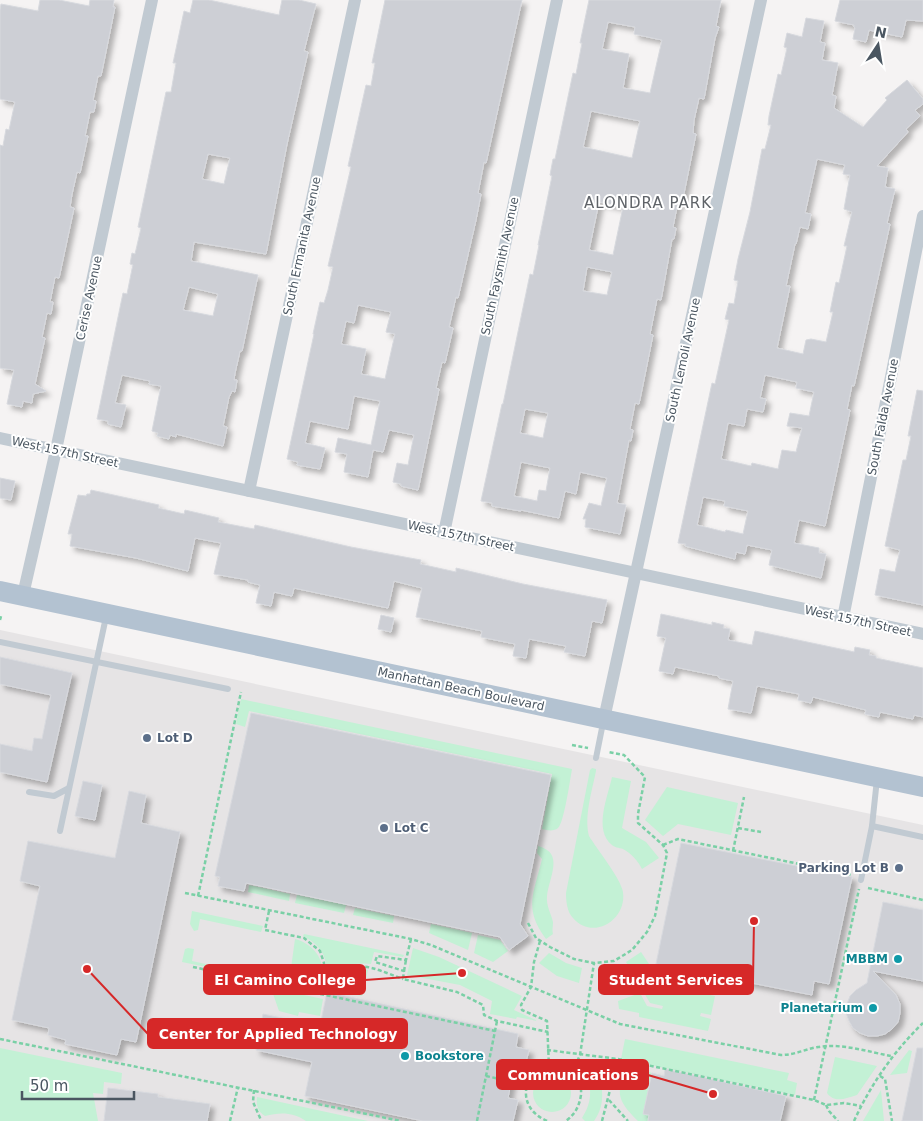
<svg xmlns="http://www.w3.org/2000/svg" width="923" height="1121" font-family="'DejaVu Sans',sans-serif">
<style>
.education{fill:#e6e4e5}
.green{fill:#c3f1d5}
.building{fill:#cdcfd5;stroke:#d7d9de;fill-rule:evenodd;filter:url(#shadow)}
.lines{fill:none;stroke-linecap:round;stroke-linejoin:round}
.path{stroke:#7ad0a6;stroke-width:2.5;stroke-dasharray:4 2.5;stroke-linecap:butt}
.lane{stroke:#c1cad2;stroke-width:6}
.street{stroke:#c1cad2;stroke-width:12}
.primary{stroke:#b3c2d1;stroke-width:20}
.service-dot{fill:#5c6f8a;stroke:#fff;stroke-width:2}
.culture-dot{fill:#0f9aa8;stroke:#fff;stroke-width:2}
.labels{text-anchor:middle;stroke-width:4;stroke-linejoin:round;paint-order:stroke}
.street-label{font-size:12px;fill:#4a5661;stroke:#fff}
.service-label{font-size:12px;font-weight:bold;fill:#4e5e75;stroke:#fff;text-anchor:start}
.culture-label{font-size:12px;font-weight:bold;fill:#0d838f;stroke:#fff;text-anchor:end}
.quarter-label{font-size:15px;letter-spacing:1px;fill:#5f6368;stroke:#fff}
.leader{fill:none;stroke:#d62828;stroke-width:2}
.callout-dot{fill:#d62828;stroke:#fff;stroke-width:2}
.callout{fill:#d62828;stroke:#d62828;stroke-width:2}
.callout-label{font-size:14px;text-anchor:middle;font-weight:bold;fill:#fff}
</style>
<defs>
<filter id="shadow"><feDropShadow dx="4.5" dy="4.5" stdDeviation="2.5" flood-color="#0004"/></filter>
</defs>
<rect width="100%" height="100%" fill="#f5f3f3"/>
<polygon class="education" points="0,630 923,825 923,1121 0,1121"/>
<g class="green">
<path d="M241 699 572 769C570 780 564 823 558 828 553 832 547 830 542 829L552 774 249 711 245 727 236 724Z"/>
<path d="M592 768 596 769V771C592 791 584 816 589 836 597 849 621 879 623 892 627 920 593 941 573 918 567 912 566 901 566 893L590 770Z"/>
<path d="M612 777 631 781 622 828 646 842 659 858 642 869C638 861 631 853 623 849 619 848 614 847 612 845 593 830 608 796 612 777Z"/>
<polygon points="667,787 738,803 731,835 678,824 663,836 645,820"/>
<path d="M538 846C565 853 549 877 547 896 546 906 551 913 553 922 553 927 552 929 553 934L546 939C523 908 534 893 542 859L537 853Z"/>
<polygon points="249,885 290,894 289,901 248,892"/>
<polygon points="297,895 346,905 344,913 295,903"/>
<polygon points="355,908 394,916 393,923 353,915"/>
<polygon points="192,911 263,926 261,932 200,919 198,930 194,931 190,924"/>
<polygon points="431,924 472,933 468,950 429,933"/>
<path d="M304 934 404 955 403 957 374 952 371 964C354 962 341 966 326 974 328 955 319 944 303 936Z"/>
<polygon points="478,935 500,940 508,951 493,962 474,953"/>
<path d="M295 939C318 945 333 970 312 989L182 962 185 949 188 948 194 949 192 961 265 977 268 965 281 967 279 979 286 980 289 969 291 968Z"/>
<polygon points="413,948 439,957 522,996 514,1010 538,1021 517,1017 516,1019 490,1014 492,1001 460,985 407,975"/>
<polygon points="641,952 649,964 633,974 626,962"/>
<polygon points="549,953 566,963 582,968 579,983 557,976 539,963"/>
<polygon points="617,965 621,980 603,984 600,969"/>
<path d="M358 968 368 970 362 996 323 988C330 975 344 970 358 968Z"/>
<polygon points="664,978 671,987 715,996 711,1015 701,1013 700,1016 711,1019 708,1031 639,1017 639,1013 619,1009 618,1001 640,993 647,1006 662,1009 663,1006 650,1003 643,991"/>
<polygon points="271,988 323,999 320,1016 299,1012 298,1016 279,1011"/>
<polygon points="625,1039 789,1073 787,1080 797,1083 795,1095 621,1059"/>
<polygon points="0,1048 122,1073 121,1084 104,1082 103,1094 93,1093 98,1121 0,1121"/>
<polygon points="909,1050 912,1051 907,1073 890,1075"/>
<path d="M835 1057 877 1066 857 1095C846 1098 835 1104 827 1093Z"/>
<path d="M647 1071 652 1073 643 1114 649 1115 648 1121H638C623 1106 612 1094 627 1074Z"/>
<circle cx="552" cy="1093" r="19"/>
<path d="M600 1079C604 1094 603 1109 594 1121H585L582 1118C589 1107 592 1096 589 1083Z"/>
<polygon points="881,1090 884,1121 863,1121"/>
<path d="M257 1097 368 1121H306C293 1112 280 1112 265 1116 258 1112 256 1105 257 1097Z"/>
</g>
<g class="building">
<polygon points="40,0 59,0 89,6 90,0 114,0 113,7 115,7 101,76 98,76 93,100 96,101 94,112 90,112 85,136 88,136 80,173 77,172 72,194 70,207 74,208 59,278 55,277 50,302 53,302 51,314 47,313 42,337 45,338 35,384 46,391 33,394 32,403 23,401 22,407 7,404 14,370 0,368 0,145 3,146 6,129 9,130 15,102 0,99 0,10 1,4 38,11"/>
<path d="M193 0H209L279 15 282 0H299L316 4 304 51 308 52 287 144 266 254 194 242 191 261 258 275 242 351H240L235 373 234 380H237L235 392 232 391 229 397 223 426 227 427 223 446 176 434V437L170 435 169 439 157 436 158 433 152 431 161 386 149 384 150 381 122 375 115 403 126 405 121 427 108 424V421L97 419 123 293 127 294 132 269 133 265 130 264 132 253 135 254 141 228 138 227 166 92H171L176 63H173L184 11 190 13ZM208 154 230 158 224 184 202 179ZM189 287 218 294 213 316 183 310Z"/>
<path d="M385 0H522L486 163 484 162 478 193 481 194 476 220 458 298 456 297 449 327 453 328 445 363 442 362 436 388 439 389 418 490 401 486V484L393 482 397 463 408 465 414 435 389 430 383 452 373 450 368 477 344 472 347 454 335 452 338 438 371 445 380 401 354 396 348 429 310 421 305 443 325 448 320 469 297 465 298 462 287 459 314 334H313L320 302 324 303 328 290 333 267 328 266 351 167 348 166 366 85 371 86 375 63H372ZM358 305 391 312 386 332 395 334 385 379 361 374 366 349 341 344 346 321 354 323Z"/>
<path d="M589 0H721L716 26 719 27 715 38 704 99 699 98 694 120 693 133 696 134 682 203 678 202 673 227 676 228 674 239H672L661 300 657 299 650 334 653 335 639 404 635 403 630 429 633 430 631 441 629 440 617 503 626 505 620 534 585 527 586 519H583L589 503 601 506 607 478 580 472 576 494 565 491 559 518 521 510V511L492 506V503L481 501 502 404H503L530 274 533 275 539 245H538L552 176 550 175 553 159H555L573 73 576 74 582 43H580ZM608 22 635 27 634 34 662 40 650 93 623 88 629 54 602 49ZM591 111 640 121 632 158 583 147ZM599 202 623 207 613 255 589 250ZM587 267 612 272 607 295 583 291ZM525 409 548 413 543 438 520 433ZM521 462 550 468 546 491 539 490 537 501 514 496Z"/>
<polygon points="840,0 923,0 923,21 906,20 902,37 869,30 866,42 853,39 855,28 854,27 854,25 835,21"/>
<path d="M806 18 824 21 820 42 825 43 822 60 838 63 832 95 836 96 834 108 863 127 887 100 885 98 907 80 923 99V104L915 110 920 116 906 129 908 132 877 166 888 168 885 187 895 189 887 223 890 224 854 386 852 385 847 409 850 410 825 526 799 520 794 543 819 548V553L826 554 821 578 769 565 772 550 747 545 745 554 736 552 735 559 685 546 686 544 678 543 712 383 715 384 729 320 725 319 729 303 734 304 738 281 734 280 738 259 750 212 762 149H765L771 125H768L769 116 778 74 781 75 787 48 784 47 787 33 802 37ZM817 159 845 165 843 174 850 175 844 209 852 212 844 246H847L839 283 836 282 830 312H833L826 342 811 339 806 340 803 354 777 348 790 286H786L795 244H796L800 227 808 229 811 214 805 213ZM765 375 797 382 796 388 814 392 809 416 790 413 787 426 802 428 796 452 782 450 778 469 752 463 751 466 721 459 728 423 744 426 747 409 763 412 766 399 760 398ZM703 497 725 501 724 506 748 511 743 534 726 530 725 532 697 525Z"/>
<polygon points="917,390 923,391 923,605 875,595 880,569 895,572 900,550 885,546 903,460 906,460 911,436 908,436"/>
<polygon points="0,478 15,481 11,500 0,498"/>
<polygon points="91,490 159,505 158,508 184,514 185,510 219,518 218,522 254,529 255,525 351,547 410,558 421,560 420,564 456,572 456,568 523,584 607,600 602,623 592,621 585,656 564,652 566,646 529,639 526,658 513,656 515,644 481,637 482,631 416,617 422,588 394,581 388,608 294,588 292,596 274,592 271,606 256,603 260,585 248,582 248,580 214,574 221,543 195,538 188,571 136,558 70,546 72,534 68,534 78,495 86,496 87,494 90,494"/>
<polygon points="661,614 712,625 712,622 724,625 723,628 730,629 728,640 752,645 755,631 850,651 854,652 855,647 870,650 869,655 876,656 876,658 923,668 923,717 914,715 913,719 880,712 879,717 865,714 866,710 813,697 811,703 798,700 799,694 757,686 751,713 728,709 733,681 719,678 719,676 675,667 673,674 659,671 666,638 657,636"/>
<polygon points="381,615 394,618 391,632 378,629"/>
<polygon points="0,657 72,673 47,782 0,772 0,744 32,751 34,738 42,739 51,695 0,684"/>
<polygon points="251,713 551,775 520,924 528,936 509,950 500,937 246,883 244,891 218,886 220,877 215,876"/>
<polygon points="83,781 102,785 95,820 75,816"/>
<polygon points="129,791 146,795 141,823 180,832 136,1042 121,1039 117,1055 65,1044 66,1040 48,1035 49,1028 12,1020 40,886 20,881 28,841 115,858"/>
<polygon points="681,843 852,877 829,984 814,981 812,995 656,964"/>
<polygon points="883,902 923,910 923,981 873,971 896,995 900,1004 900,1013 898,1022 892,1029 885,1034 877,1036 868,1036 860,1033 853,1028 849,1021 846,1013 847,1004 850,996 856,990 867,983"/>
<polygon points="327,992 518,1034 516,1047 529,1050 524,1070 514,1068 508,1098 518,1100 513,1121 423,1121 305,1096 312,1062 256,1050 263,1014 320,1026"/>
<polygon points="917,1048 923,1048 923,1121 902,1121"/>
<polygon points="665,1069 786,1096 780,1121 648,1121 649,1115 643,1114 652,1073 664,1076"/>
<polygon points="108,1088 158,1094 158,1097 210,1104 207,1121 104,1121"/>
</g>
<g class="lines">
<g class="path">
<polyline points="0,620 1,616"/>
<polyline points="572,745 588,748"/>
<polyline points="738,828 761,832"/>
<polyline points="663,845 678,839 853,875"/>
<polyline points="733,851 744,797"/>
<polyline points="868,888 923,900"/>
<path d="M185 893 411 939 431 945 620 1024 781 1055C795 1055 805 1049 818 1047 842 1043 869 1052 891 1056"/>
<polyline points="198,896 241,692"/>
<polyline points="269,911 265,930 304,938 320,951 324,963 323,980 314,993"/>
<polyline points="528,923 536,938 550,947 574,959 594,963 614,961 632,950 647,932 655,916 667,853 663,845 638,823 638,814 645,777 624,755 608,752"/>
<polyline points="411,939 406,960 377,956 375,962 404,971 403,979 457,992 483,1005 484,1015 497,1021 548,1032"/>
<polyline points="540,941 534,962 531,987 521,1005 522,1010 547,1021 549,1067"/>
<polyline points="193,967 495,1031"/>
<polyline points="404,971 406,960"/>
<path d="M323 980C355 957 370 967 403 979"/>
<polyline points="0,1039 401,1121"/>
<polyline points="547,1050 618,1059 814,1100 826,1105 844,1103 861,1106"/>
<polyline points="572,1073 580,1055 594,963"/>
<polyline points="486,1076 527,1085"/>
<polyline points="880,1076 885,1079 892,1121"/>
<polyline points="578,1080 616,1059"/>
<polyline points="254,1090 253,1102 261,1120"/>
<polyline points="609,1100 628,1121"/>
<polyline points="814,1100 859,889"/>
<polyline points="826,1105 829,1111 838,1121"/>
<polyline points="230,1121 238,1087"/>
<polyline points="477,1121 497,1021"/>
<path d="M547 1121C536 1116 527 1108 526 1095 524 1059 584 1057 581 1095 579 1107 575 1114 566 1121"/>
<polyline points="602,1121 618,1059"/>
<path d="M854 1121C871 1084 894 1051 923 1023"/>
</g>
<g class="lane">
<polyline points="0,642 228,689"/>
<polyline points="596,758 603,723"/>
<polyline points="29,792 54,796 69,788"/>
<polyline points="872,826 923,837"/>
<polyline points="60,831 106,617"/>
<polyline points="861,880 872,826 877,779"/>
</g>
<g class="street">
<polyline points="0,438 923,634"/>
<polyline points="249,491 355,0"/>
<polyline points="444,533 557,0"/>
<polyline points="23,595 56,450 152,0"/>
<polyline points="843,618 923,216"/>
<polyline points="604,719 761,0"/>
</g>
<polyline class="primary" points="0,591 923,787"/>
</g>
<g class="service-dot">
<circle cx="147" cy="738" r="5"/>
<circle cx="384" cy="828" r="5"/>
<circle cx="899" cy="868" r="5"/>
</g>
<g class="culture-dot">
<circle cx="898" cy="959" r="5"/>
<circle cx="873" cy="1008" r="5"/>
<circle cx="405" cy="1056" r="5"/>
</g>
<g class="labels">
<g class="street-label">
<text transform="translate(302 246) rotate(-78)" y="4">South Ermanita Avenue</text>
<text transform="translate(500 266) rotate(-78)" y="4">South Faysmith Avenue</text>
<text transform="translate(89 298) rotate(-78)" y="4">Cerise Avenue</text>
<text transform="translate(683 360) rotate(-78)" y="4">South Lemoli Avenue</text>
<text transform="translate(883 417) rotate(-79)" y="4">South Falda Avenue</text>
<text transform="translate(65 452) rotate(12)" y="4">West 157th Street</text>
<text transform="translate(461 536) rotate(12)" y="4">West 157th Street</text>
<text transform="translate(858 621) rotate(12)" y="4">West 157th Street</text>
<text transform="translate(461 689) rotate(12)" y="4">Manhattan Beach Boulevard</text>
</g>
<g class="service-label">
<text x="157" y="742">Lot D</text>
<text x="394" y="832">Lot C</text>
<text x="889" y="872" text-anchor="end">Parking Lot B</text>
</g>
<g class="culture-label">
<text x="888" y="963">MBBM</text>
<text x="863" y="1012">Planetarium</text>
<text x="415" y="1060" text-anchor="start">Bookstore</text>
</g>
<g class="quarter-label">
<text x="648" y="208">ALONDRA PARK</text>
</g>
</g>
<path class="leader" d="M462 973L365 980M754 921L753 980M87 969L148 1034M713 1094L648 1075"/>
<g class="callout-dot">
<circle cx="462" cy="973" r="5"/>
<circle cx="754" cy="921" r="5"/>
<circle cx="87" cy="969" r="5"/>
<circle cx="713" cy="1094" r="5"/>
</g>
<g class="callout">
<rect x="204" y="965" width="161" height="29" rx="5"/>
<rect x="599" y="965" width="154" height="29" rx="5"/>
<rect x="148" y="1019" width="259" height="29" rx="5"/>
<rect x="497" y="1060" width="151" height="29" rx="5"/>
</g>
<g class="callout-label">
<text x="285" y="985">El Camino College</text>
<text x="676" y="985">Student Services</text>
<text x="278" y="1039">Center for Applied Technology</text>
<text x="573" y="1080">Communications</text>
</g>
<g transform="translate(878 45) rotate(12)" stroke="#ffffff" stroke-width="4" paint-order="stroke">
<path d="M0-4L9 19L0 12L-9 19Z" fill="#4a5661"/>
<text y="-8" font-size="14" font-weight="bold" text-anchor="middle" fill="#4a5661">N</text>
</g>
<path d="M22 1091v8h112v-8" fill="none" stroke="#4a5661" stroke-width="2.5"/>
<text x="30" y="1091" font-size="15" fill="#4a5661" stroke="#ffffff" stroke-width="4" paint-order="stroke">50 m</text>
</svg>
